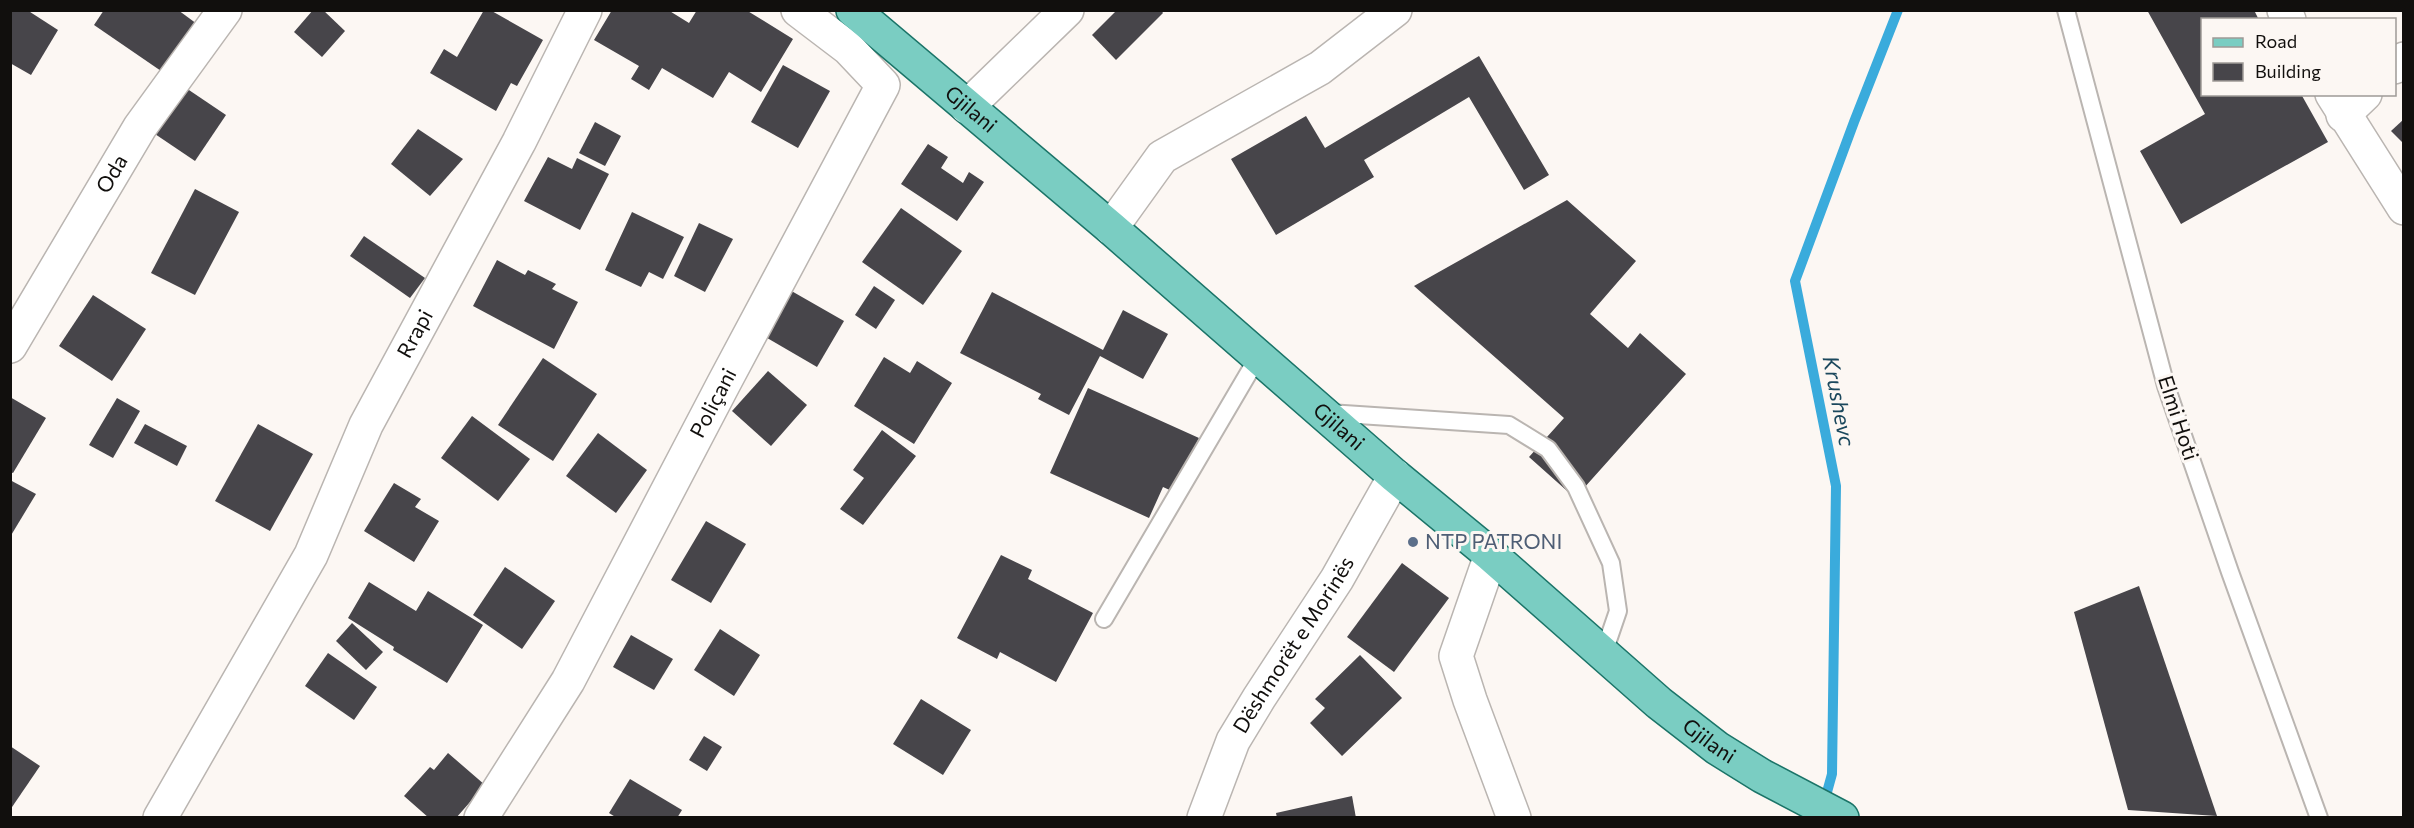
<svg xmlns="http://www.w3.org/2000/svg" width="2414" height="828" font-family="Commissioner,sans-serif">
<style>
.lines{fill:none;stroke-linecap:round;stroke-linejoin:round}
.stream{stroke:#3aabdc;stroke-width:10}
.building{fill:#47454a}
.lane-casing{stroke:#bab5b1;stroke-width:20}
.street-casing{stroke:#bab5b1;stroke-width:36}
.primary-casing{stroke:#1b7468;stroke-width:36}
.lane{stroke:#fff;stroke-width:16}
.street{stroke:#fff;stroke-width:33}
.primary{stroke:#7acdc2;stroke-width:33}
.service-dot{fill:#5c6f8a;stroke:#fcf7f3;stroke-width:2}
.labels{text-anchor:middle;stroke-width:6;stroke-linejoin:round;paint-order:stroke}
.street-label{font-size:21px;fill:#110f0d;stroke:#fcf7f3}
.service-label{font-size:21px;fill:#4e5e75;stroke:#fcf7f3;text-anchor:start}
.water-label{font-size:22px;font-style:italic;fill:#1b485d;stroke:#fcf7f3}
</style>
<rect width="100%" height="100%" fill="#fcf7f3"/>
<g class="lines">
<polyline class="stream" points="1824,803 1832,774 1836,486 1795,281 1854,122 1898,10"/>
</g>
<g class="building">
<polygon points="10,10 27,10 58,30 31,75 10,63"/>
<polygon points="104,10 178,10 197,24 164,73 94,25"/>
<polygon points="313,10 323,10 345,31 322,57 294,32"/>
<polygon points="484,10 490,10 543,40 517,86 511,83 496,111 430,73 444,49 457,57"/>
<polygon points="612,10 668,10 689,23 697,10 746,10 793,39 761,92 729,72 713,98 662,68 649,90 631,79 639,66 594,40"/>
<polygon points="1117,10 1161,10 1163,13 1116,60 1092,35"/>
<polygon points="2147,10 2254,10 2259,20 2202,20 2202,94 2301,94 2328,142 2181,224 2140,151 2205,114"/>
<polygon points="1479,56 1549,175 1524,190 1469,97 1364,160 1374,177 1276,235 1231,159 1306,116 1325,148"/>
<polygon points="783,65 830,91 798,148 751,122"/>
<polygon points="183,86 226,115 195,161 152,132"/>
<polygon points="2404,119 2404,144 2391,131"/>
<polygon points="595,122 621,136 605,166 579,153"/>
<polygon points="418,129 463,159 430,196 391,164"/>
<polygon points="928,144 948,157 941,168 963,183 969,172 984,182 957,221 901,184"/>
<polygon points="548,157 572,169 577,158 609,174 580,230 524,201"/>
<polygon points="195,189 239,212 195,295 151,273"/>
<polygon points="1567,200 1636,261 1590,314 1628,348 1640,333 1686,374 1575,498 1529,457 1564,418 1414,286"/>
<polygon points="901,208 962,251 923,305 862,262"/>
<polygon points="632,212 684,237 663,279 649,272 641,287 605,270"/>
<polygon points="699,223 733,239 705,292 674,276"/>
<polygon points="364,236 425,278 410,298 350,256"/>
<polygon points="497,260 525,275 528,270 556,284 552,289 578,302 554,349 473,306"/>
<polygon points="874,286 895,300 876,329 855,315"/>
<polygon points="788,289 844,321 817,367 762,335"/>
<polygon points="992,292 1103,350 1123,310 1168,334 1143,379 1100,356 1069,415 1038,399 1041,394 960,353"/>
<polygon points="93,295 146,329 112,381 59,346"/>
<polygon points="884,357 910,373 917,361 952,383 914,444 854,406"/>
<polygon points="543,358 597,394 553,461 498,425"/>
<polygon points="768,371 807,405 771,446 732,411"/>
<polygon points="1088,388 1199,438 1174,492 1163,487 1149,518 1050,473"/>
<polygon points="10,397 46,418 13,473 10,472"/>
<polygon points="117,398 140,411 113,458 89,445"/>
<polygon points="472,416 530,459 498,501 441,458"/>
<polygon points="145,424 187,446 177,466 134,443"/>
<polygon points="258,424 313,454 270,531 215,501"/>
<polygon points="882,430 916,456 863,525 840,509 864,478 853,470"/>
<polygon points="598,433 647,470 616,513 566,476"/>
<polygon points="10,480 36,494 10,537"/>
<polygon points="394,483 421,499 415,507 439,521 414,562 364,531"/>
<polygon points="706,521 746,544 711,603 671,580"/>
<polygon points="1001,555 1032,570 1028,579 1093,613 1056,682 1000,652 997,659 957,638"/>
<polygon points="1402,563 1449,598 1394,672 1347,637"/>
<polygon points="505,567 555,601 522,649 473,615"/>
<polygon points="369,582 416,611 428,591 483,625 447,683 393,650 394,647 348,618"/>
<polygon points="2139,586 2217,816 2128,810 2074,612"/>
<polygon points="352,623 383,652 366,670 336,641"/>
<polygon points="720,629 760,655 734,696 694,670"/>
<polygon points="631,635 673,659 654,690 613,667"/>
<polygon points="328,653 377,687 354,720 305,686"/>
<polygon points="1360,655 1402,698 1342,756 1310,723 1325,708 1315,699"/>
<polygon points="921,699 971,730 943,775 893,744"/>
<polygon points="704,736 722,747 707,771 689,760"/>
<polygon points="10,746 40,766 10,810"/>
<polygon points="448,753 485,785 456,818 429,818 404,796 430,767 434,770"/>
<polygon points="630,779 682,810 677,818 617,818 609,813"/>
<polygon points="1352,796 1356,818 1277,818 1276,813"/>
</g>
<g class="lines">
<defs>
<g id="lane">
<polyline points="2066,10 2166,386 2230,572 2319,818"/>
<polyline points="1329,413 1509,425 1548,449 1576,487 1611,563 1618,611 1603,655"/>
<polyline points="1104,619 1258,357"/>
</g>
<g id="street">
<polyline points="2284,10 2289,20"/>
<polyline points="2394,67 2404,59"/>
<polyline points="2332,94 2404,208"/>
<polyline points="967,107 1067,10"/>
<polyline points="2343,115 2365,94"/>
<polyline points="1111,228 1162,157 1320,68 1395,10"/>
<path id="s1" d="M10 346 140 127 225 10"/>
<polyline points="1491,555 1456,656 1470,700 1514,818"/>
<path id="s2" d="M160 818 311 555 366 425 519 142 585 10"/>
<path id="s3" d="M481 818 568 681 724 383 883 85 848 48 798 10"/>
<path id="s4" d="M1204 818 1233 741 1259 698 1337 579 1395 476"/>
</g>
<g id="primary">
<path id="s5" d="M853 10 1111 228 1395 476 1491 555 1659 703 1717 748 1762 776 1842 818"/>
</g>
</defs>
<use href="#lane" class="lane-casing"/>
<use href="#street" class="street-casing"/>
<use href="#primary" class="primary-casing"/>
<use href="#lane" class="lane"/>
<use href="#street" class="street"/>
<use href="#primary" class="primary"/>
</g>
<circle class="service-dot" cx="1413" cy="542" r="6"/>
<g class="labels">
<g class="street-label">
<text dy="7" stroke="none"><textPath href="#s5" startOffset="154">Gjilani</textPath></text>
<text dy="7" stroke="none"><textPath href="#s1" startOffset="200">Oda</textPath></text>
<text dy="7" stroke="none"><textPath href="#s2" startOffset="548">Rrapi</textPath></text>
<text dy="7" stroke="none"><textPath href="#s3" startOffset="476">Poliçani</textPath></text>
<text transform="translate(2178 418) rotate(72)" y="7">Elmi Hoti</text>
<text dy="7" stroke="none"><textPath href="#s5" startOffset="640">Gjilani</textPath></text>
<text dy="7" stroke="none"><textPath href="#s4" startOffset="196">Dëshmorët e Morinës</textPath></text>
<text dy="7" stroke="none"><textPath href="#s5" startOffset="1126">Gjilani</textPath></text>
</g>
<g class="service-label">
<text x="1425" y="549">NTP PATRONI</text>
</g>
<g class="water-label">
<text transform="translate(1839 401) rotate(79)" y="8">Krushevc</text>
</g>
</g>
<rect width="2414" height="828" fill="none" stroke="#110f0d" stroke-width="24"/>
<rect x="2201" y="18" width="195" height="78" fill="#fcf7f3" stroke="#9e9a97" stroke-width="1.5"/>
<rect x="2213" y="38" width="30" height="9" fill="#7acdc2" stroke="#9e9a97" stroke-width="1.5"/>
<text x="2255" y="48" font-size="18" fill="#110f0d">Road</text>
<rect x="2213" y="63" width="30" height="18" fill="#47454a" stroke="#9e9a97" stroke-width="1.5"/>
<text x="2255" y="78" font-size="18" fill="#110f0d">Building</text>
</svg>
